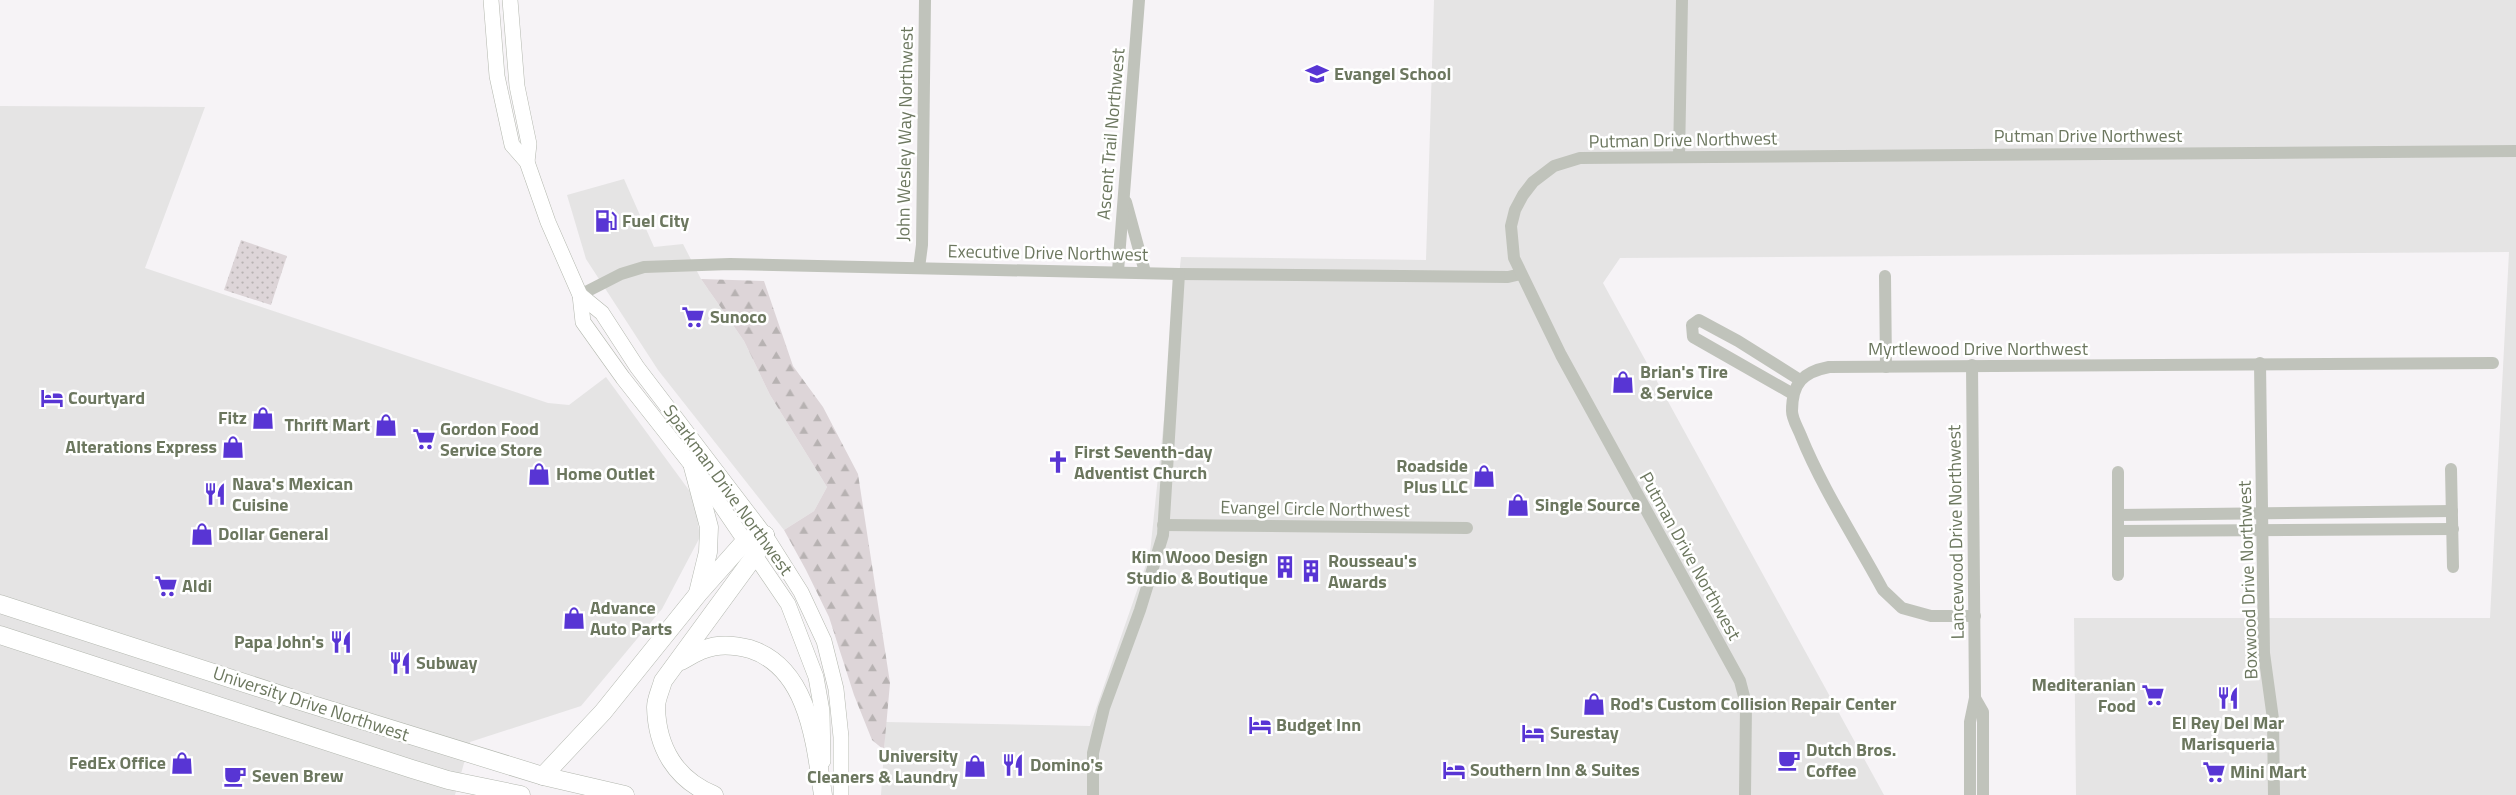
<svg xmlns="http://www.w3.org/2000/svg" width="2516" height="795" font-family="'Titillium Web',sans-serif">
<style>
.built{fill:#e5e4e4}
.forest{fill:url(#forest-firs)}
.park{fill:url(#park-dots)}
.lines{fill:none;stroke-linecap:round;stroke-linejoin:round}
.major-casing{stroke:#b4b8af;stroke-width:16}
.highway-casing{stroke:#b3b7af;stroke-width:19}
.minor{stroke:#c0c3bb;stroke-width:12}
.major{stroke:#fff;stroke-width:15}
.highway{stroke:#fff;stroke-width:18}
.labels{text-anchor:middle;stroke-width:5;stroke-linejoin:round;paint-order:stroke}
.poi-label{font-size:18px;font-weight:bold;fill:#6c775f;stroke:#fff;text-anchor:start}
.street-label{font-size:18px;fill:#6c775f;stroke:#fff}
</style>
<defs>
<pattern id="forest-firs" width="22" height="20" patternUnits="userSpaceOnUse" patternTransform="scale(1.25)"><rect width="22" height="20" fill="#ddd5d8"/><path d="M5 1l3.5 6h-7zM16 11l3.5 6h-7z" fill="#b7b2b2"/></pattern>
<pattern id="park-dots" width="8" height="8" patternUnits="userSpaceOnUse" patternTransform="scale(1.25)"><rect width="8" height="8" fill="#ddd5d8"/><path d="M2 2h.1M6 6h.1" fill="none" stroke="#b7b2b2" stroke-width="1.8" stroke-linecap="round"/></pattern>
</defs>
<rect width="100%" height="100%" fill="#f6f3f6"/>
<g class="built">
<polygon points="1434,0 2516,0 2516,795 2076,795 2074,618 2490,618 2509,252 1620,258 1603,283 1884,795 881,795 886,722 1090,726 1150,553 1181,257 1426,260"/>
<polygon points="0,106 205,107 145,268 548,403 569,405 606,377 694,497 700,537 662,609 581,706 470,742 455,795 0,795"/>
<polygon points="624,179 654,247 683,244 701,279 744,341 770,395 827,487 814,511 784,530 658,370 586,259 567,195"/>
</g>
<polygon class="forest" points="701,279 764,281 793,366 823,407 858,474 890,683 884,750 872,740 854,695 829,617 806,570 784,530 814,511 827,487 770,395 744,341"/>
<polygon class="park" points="241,240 287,256 271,305 224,290"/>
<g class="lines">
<defs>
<g id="major">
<polyline points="491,0 497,76 512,145 527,162 548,222 580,295 583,322 623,378 705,482 788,604 816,677 822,711 823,761"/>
<polyline points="510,0 517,86 529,144 527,162"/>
<polyline points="580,295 602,313 637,367 765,535 801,592 824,641 836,689 841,737 841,795"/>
</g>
<g id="highway">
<polyline points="693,467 709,527 708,552 698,593"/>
<polyline points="0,604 297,700 543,776 625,795"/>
<polyline points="0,635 412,769 448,780 521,795"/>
<path d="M681 661C689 657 697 651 705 649 720 643 735 645 750 649 809 668 815 743 823 795"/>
<polyline points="543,776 603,712 698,594 746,540 765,535"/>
<path d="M714 795C676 780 657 748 656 707 656 699 661 689 663 681L756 554 765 535"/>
</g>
</defs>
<use href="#major" class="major-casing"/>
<use href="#highway" class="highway-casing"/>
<g class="minor">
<polyline points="1679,157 1682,0"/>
<polyline points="1126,202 1145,272"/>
<polyline points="919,268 922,245 925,0"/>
<polyline points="1118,271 1139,0"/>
<polyline points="1885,276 1886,367"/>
<polyline points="580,295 621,274 644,267 730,264 1179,274 1508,277 1521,274"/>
<polyline points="2260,363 2264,653 2273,719 2274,795"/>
<polyline points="1793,394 1693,337 1692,325 1699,320 1738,341 1800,380"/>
<polyline points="2451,469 2453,567"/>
<polyline points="2118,472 2118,575"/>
<polyline points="2118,515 2452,511"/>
<polyline points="1163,525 1467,528"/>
<polyline points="2118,531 2453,529"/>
<path d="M1975 616H1931L1902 608 1883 590C1856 540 1822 488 1801 436 1798 428 1792 419 1792 411 1792 383 1803 372 1829 367L2493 363"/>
<polyline points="1975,698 1983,712 1983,795"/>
<polyline points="1093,795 1093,753 1104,708 1140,610 1163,535 1179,274"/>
<polyline points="1745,795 1746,704 1740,681 1561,355 1514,258 1511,226 1515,210 1523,195 1533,182 1554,166 1580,158 2516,151"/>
<polyline points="1970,795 1970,722 1975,698 1972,365"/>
</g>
<use href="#major" class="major"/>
<use href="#highway" class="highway"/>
</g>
<defs>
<symbol id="school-bare" viewBox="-9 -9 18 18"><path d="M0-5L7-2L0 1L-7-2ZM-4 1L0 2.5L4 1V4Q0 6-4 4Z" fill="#5835d4" stroke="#fff" stroke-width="2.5" paint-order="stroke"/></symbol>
<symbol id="fuel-bare" viewBox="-9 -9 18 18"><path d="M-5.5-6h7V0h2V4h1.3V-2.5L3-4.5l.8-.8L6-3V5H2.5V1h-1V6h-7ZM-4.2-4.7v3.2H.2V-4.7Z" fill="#5835d4" stroke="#fff" stroke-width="2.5" paint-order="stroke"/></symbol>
<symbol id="supermarket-bare" viewBox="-9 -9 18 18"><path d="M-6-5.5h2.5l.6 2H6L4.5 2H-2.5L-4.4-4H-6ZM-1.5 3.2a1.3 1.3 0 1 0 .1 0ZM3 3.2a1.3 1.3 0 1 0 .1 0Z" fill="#5835d4" stroke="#fff" stroke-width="2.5" paint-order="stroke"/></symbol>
<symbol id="shop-bare" viewBox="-9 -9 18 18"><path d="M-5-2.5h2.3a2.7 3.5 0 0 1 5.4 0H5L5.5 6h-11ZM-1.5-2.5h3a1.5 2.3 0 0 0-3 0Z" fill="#5835d4" stroke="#fff" stroke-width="2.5" paint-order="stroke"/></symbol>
<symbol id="hotel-bare" viewBox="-9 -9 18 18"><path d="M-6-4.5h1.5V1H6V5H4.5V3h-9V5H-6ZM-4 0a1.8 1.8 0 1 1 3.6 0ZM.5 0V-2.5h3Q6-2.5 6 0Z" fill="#5835d4" stroke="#fff" stroke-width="2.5" paint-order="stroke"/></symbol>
<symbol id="church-bare" viewBox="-9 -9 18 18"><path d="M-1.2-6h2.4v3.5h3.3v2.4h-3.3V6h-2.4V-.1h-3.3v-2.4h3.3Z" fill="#5835d4" stroke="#fff" stroke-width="2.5" paint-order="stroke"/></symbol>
<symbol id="restaurant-bare" viewBox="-9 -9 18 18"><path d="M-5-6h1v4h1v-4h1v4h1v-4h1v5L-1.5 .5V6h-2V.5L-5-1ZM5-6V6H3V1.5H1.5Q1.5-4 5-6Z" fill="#5835d4" stroke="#fff" stroke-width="2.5" paint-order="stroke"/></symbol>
<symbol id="building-bare" viewBox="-9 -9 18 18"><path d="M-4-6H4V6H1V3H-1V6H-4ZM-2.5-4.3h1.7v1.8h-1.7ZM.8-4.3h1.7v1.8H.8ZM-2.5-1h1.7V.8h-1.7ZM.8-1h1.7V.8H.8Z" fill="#5835d4" stroke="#fff" stroke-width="2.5" paint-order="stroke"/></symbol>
<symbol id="cafe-bare" viewBox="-9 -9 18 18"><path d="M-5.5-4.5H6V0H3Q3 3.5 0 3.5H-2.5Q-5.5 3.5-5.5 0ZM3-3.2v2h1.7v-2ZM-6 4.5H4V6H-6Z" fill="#5835d4" stroke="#fff" stroke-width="2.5" paint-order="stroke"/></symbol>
</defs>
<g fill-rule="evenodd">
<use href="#school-bare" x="1301" y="58" width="32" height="32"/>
<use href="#fuel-bare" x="590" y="205" width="32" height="32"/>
<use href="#supermarket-bare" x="677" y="301" width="32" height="32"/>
<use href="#shop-bare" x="1607" y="366" width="32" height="32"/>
<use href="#hotel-bare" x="36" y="382" width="32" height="32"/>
<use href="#shop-bare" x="247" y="402" width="32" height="32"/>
<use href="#shop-bare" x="370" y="409" width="32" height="32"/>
<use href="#supermarket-bare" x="408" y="423" width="32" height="32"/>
<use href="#shop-bare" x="217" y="431" width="32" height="32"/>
<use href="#church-bare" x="1042" y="446" width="32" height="32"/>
<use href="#shop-bare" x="523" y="458" width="32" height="32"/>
<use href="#shop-bare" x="1468" y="460" width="32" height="32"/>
<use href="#restaurant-bare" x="199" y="478" width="32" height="32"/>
<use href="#shop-bare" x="1502" y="489" width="32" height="32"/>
<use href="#shop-bare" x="186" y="518" width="32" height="32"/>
<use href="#building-bare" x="1269" y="551" width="32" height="32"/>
<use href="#building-bare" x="1295" y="555" width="32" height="32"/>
<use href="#supermarket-bare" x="150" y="570" width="32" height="32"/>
<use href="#shop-bare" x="558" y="602" width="32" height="32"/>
<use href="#restaurant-bare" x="325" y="626" width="32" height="32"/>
<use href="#restaurant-bare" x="384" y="647" width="32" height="32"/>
<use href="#supermarket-bare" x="2137" y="679" width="32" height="32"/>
<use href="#restaurant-bare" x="2212" y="682" width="32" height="32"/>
<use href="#shop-bare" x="1578" y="688" width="32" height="32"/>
<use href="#hotel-bare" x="1244" y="709" width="32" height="32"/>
<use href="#hotel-bare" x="1517" y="717" width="32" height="32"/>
<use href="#cafe-bare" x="1773" y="744" width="32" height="32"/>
<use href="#shop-bare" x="166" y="747" width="32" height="32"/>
<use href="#restaurant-bare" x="997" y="749" width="32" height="32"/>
<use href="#shop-bare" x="959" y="750" width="32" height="32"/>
<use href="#hotel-bare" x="1438" y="754" width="32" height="32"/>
<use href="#supermarket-bare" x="2198" y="756" width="32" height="32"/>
<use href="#cafe-bare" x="219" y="760" width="32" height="32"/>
</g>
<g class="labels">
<g class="poi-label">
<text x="1334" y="80">Evangel School</text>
<text x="622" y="227">Fuel City</text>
<text x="710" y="323">Sunoco</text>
<text x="1640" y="378">Brian's Tire<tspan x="1640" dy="21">&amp; Service</tspan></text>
<text x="68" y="404">Courtyard</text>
<text x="247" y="424" text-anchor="end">Fitz</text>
<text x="370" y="431" text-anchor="end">Thrift Mart</text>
<text x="440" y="435">Gordon Food<tspan x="440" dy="21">Service Store</tspan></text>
<text x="217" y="453" text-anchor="end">Alterations Express</text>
<text x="1074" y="458">First Seventh-day<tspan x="1074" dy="21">Adventist Church</tspan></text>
<text x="1468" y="472" text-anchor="end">Roadside<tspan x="1468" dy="21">Plus LLC</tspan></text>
<text x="556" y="480">Home Outlet</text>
<text x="232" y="490">Nava's Mexican<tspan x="232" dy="21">Cuisine</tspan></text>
<text x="1535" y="511">Single Source</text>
<text x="218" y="540">Dollar General</text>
<text x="1268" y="563" text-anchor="end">Kim Wooo Design<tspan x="1268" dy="21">Studio &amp; Boutique</tspan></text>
<text x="1328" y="567">Rousseau's<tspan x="1328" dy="21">Awards</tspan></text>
<text x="182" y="592">Aldi</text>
<text x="590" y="614">Advance<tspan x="590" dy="21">Auto Parts</tspan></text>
<text x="324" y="648" text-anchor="end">Papa John's</text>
<text x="416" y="669">Subway</text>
<text x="2136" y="691" text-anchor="end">Mediteranian<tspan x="2136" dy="21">Food</tspan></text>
<text x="1610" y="710">Rod's Custom Collision Repair Center</text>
<text x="2228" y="729" text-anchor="middle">El Rey Del Mar<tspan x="2228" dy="21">Marisqueria</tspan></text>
<text x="1276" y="731">Budget Inn</text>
<text x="1550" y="739">Surestay</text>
<text x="1806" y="756">Dutch Bros.<tspan x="1806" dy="21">Coffee</tspan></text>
<text x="958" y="762" text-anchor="end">University<tspan x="958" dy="21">Cleaners &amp; Laundry</tspan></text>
<text x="166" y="769" text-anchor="end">FedEx Office</text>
<text x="1030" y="771">Domino's</text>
<text x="1470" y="776">Southern Inn &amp; Suites</text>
<text x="2230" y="778">Mini Mart</text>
<text x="252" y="782">Seven Brew</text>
</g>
<g class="street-label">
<text transform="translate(905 134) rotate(-89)" y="6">John Wesley Way Northwest</text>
<text transform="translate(1111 134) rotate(-85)" y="6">Ascent Trail Northwest</text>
<text x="2088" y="142">Putman Drive Northwest</text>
<text transform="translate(1683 140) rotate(-1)" y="6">Putman Drive Northwest</text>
<text transform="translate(1048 253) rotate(1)" y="6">Executive Drive Northwest</text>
<text x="1978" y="355">Myrtlewood Drive Northwest</text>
<text transform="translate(728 490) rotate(54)" y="6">Sparkman Drive Northwest</text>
<text transform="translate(1315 509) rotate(1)" y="6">Evangel Circle Northwest</text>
<text transform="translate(1956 532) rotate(-91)" y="6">Lancewood Drive Northwest</text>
<text transform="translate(1690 556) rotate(61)" y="6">Putman Drive Northwest</text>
<text transform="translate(2248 580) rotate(-92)" y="6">Boxwood Drive Northwest</text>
<text transform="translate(311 704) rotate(18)" y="6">University Drive Northwest</text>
</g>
</g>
</svg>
